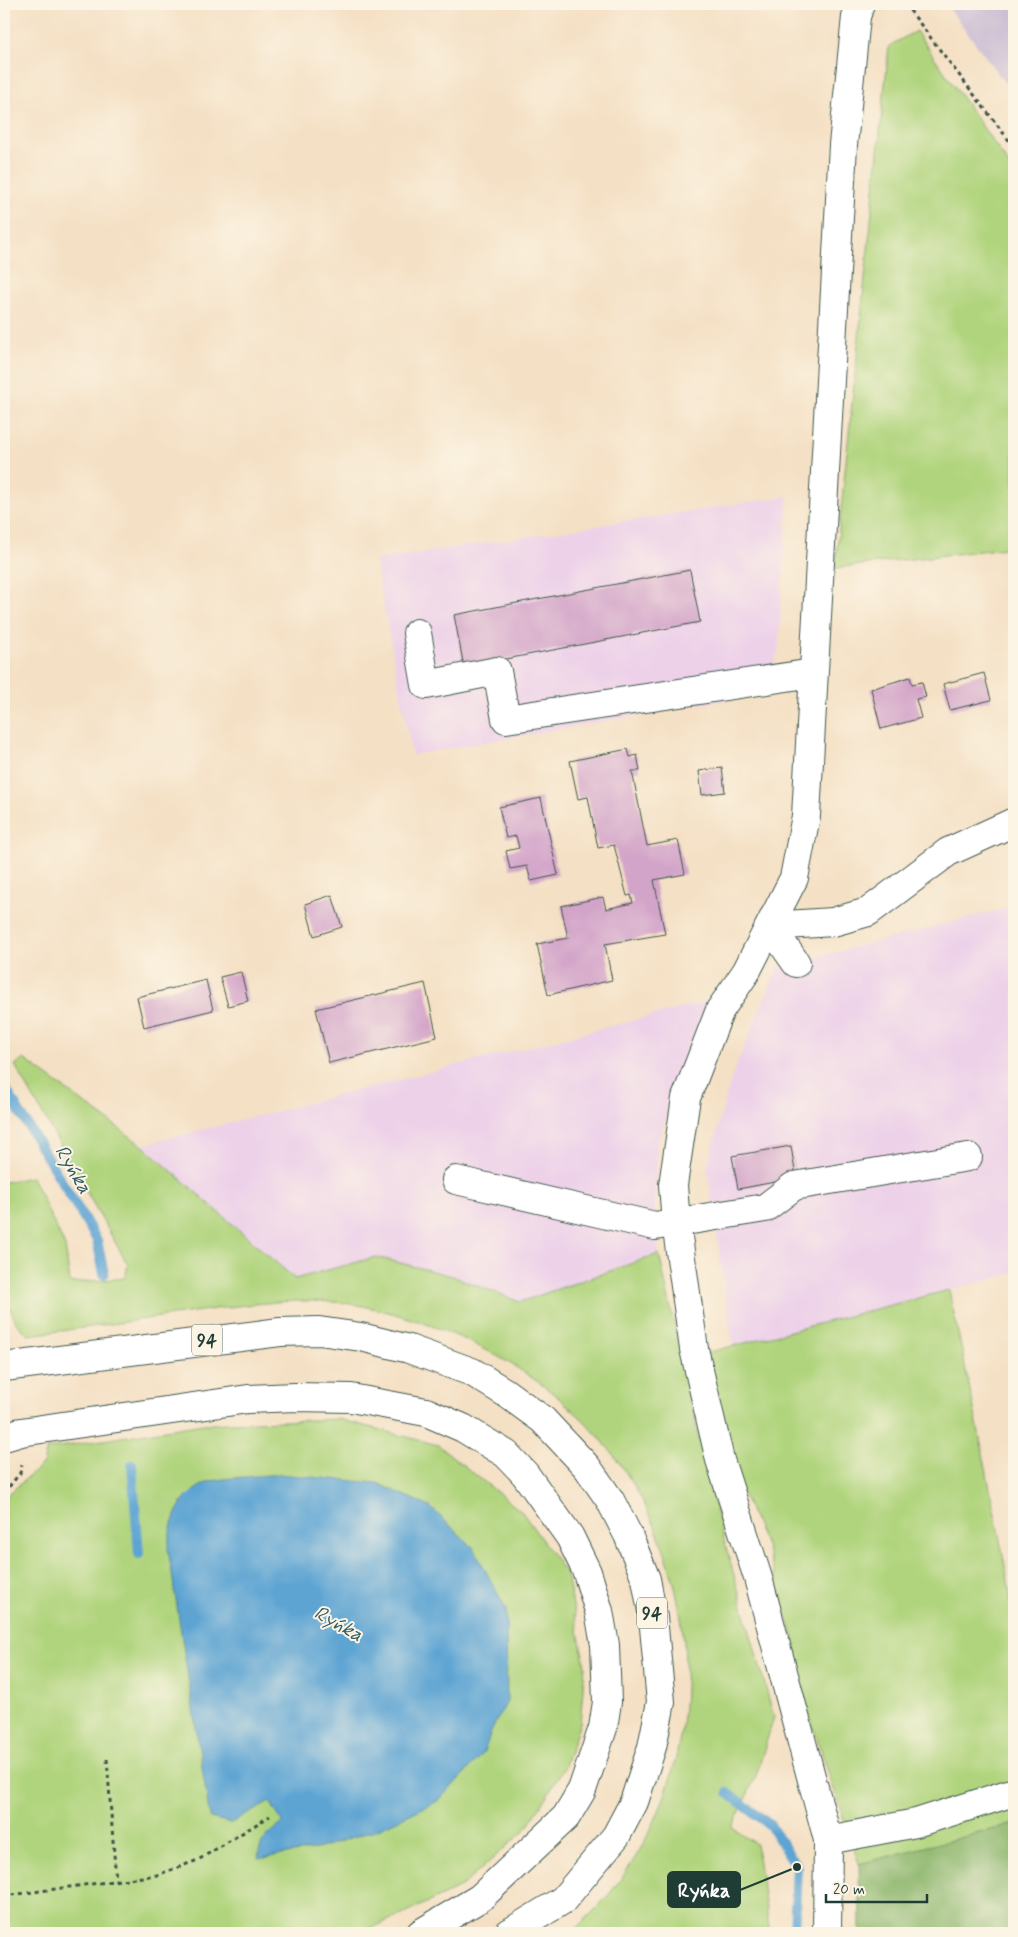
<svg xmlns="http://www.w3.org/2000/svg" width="1018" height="1937" font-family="Mynerve,sans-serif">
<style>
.built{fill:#edd1e9}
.industrial{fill:#ccbfd4}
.green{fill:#b0d47d;stroke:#688858}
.forest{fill:#8cb66c;stroke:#567a50}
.water{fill:#5da4d3;stroke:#3e7084}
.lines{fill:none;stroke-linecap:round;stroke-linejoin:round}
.stream{stroke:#5da4d3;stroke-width:10}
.building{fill:#d3a4c9}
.minor-casing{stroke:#3f554a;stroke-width:30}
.major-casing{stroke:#3f554a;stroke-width:30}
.path{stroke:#3f554a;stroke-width:3;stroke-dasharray:4 4;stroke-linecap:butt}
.minor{stroke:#fff;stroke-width:28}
.major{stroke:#fff;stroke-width:28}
.labels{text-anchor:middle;stroke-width:4;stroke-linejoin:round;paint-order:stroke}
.shield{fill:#fcf5e5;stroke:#617469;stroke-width:1}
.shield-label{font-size:18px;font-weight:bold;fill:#1f3d34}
.water-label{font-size:20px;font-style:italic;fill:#325c64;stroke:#fcf5e5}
.leader{fill:none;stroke:#1f3d34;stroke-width:2}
.callout-dot{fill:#1f3d34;stroke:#fcf5e5;stroke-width:2}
.callout{fill:#1f3d34;stroke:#1f3d34;stroke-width:2}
.callout-label{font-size:20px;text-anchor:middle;font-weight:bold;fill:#fff}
</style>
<rect width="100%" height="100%" fill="#fcf5e5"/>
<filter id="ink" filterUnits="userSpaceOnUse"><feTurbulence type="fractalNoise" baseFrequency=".02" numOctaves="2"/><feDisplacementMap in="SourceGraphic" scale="10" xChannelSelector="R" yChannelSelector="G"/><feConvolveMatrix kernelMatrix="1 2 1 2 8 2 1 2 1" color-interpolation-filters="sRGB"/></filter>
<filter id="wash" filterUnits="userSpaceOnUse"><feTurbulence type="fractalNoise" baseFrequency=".0096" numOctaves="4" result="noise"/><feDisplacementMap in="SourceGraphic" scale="20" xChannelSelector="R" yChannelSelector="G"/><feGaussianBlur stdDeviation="1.12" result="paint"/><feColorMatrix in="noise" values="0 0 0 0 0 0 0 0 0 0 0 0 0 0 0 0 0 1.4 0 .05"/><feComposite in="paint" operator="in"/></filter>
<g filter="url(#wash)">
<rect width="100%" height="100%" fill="#f4e0c4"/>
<g class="built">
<polygon points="788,496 778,653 775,658 774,691 412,755 375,560"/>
<polygon points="1014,906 1014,1273 733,1346 707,1168 732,1075 778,967"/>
<polygon points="709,999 675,1089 657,1146 655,1213 659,1254 697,1433 520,1302 452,1276 376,1257 295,1279 142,1145 698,1004"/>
</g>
<polygon class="industrial" points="946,4 1014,4 1014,95"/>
<g class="green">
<polygon points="916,31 1014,172 1014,547 835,568 889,46"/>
<path d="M24 1059 142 1145 295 1279 376 1257 452 1276 520 1302 659 1254 710 1490 774 1717 756 1776 732 1828 756 1844 770 1933H570C723 1806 721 1554 580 1417 524 1363 451 1327 376 1309 309 1292 240 1306 173 1315 125 1322 77 1329 28 1335L17 1324 4 1295V1182L32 1177 65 1246 70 1283 125 1278 128 1265 15 1065Z"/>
<polygon points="949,1290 978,1428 1008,1581 1014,1627 1014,1824 859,1864 807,1709 793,1637 766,1546 737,1481 706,1353"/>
<polygon points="338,1419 438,1445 522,1512 567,1575 585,1666 580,1723 564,1768 526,1829 461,1887 372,1928 337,1933 4,1933 4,1498 43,1464 47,1449 203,1424"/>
</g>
<polygon class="forest" points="1014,1824 1014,1933 860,1933 859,1864"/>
<path class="water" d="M278 1474 377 1483 430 1507 473 1547 506 1609 507 1702 493 1727 483 1754 438 1801 378 1829 317 1849 258 1859C259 1840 269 1834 283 1823L270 1802 231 1823 210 1818 168 1549C170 1521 178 1497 206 1483 215 1478 264 1476 278 1474Z"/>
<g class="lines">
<g class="stream">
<polyline points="4,1086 97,1240 104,1274"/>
<polyline points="132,1465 139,1554"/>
<polyline points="728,1793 770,1825 797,1867 794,1933"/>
</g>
</g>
<g id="blocks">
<g class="building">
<polygon points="690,570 700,622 464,667 454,615"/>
<polygon points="984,673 991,700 950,710 943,684"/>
<polygon points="910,677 912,684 922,682 926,697 916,699 921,718 881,729 871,689"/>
<polygon points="628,749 630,757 637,755 640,771 632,771 647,846 678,840 685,874 654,880 665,934 605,944 612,980 548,995 537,944 568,938 561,906 603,897 606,909 633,903 631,895 627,896 614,845 598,848 588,797 578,799 570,761"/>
<polygon points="722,768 725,792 702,795 699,771"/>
<polygon points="541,798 558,875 531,881 527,866 510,869 506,851 519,848 516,836 506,838 499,807"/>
<polygon points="332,895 342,927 314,936 305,904"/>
<polygon points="241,972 248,1001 228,1006 220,977"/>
<polygon points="206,980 213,1010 144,1027 137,997"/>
<polygon points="425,983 437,1037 329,1063 316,1009"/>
<polygon points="791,1146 796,1178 738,1189 732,1156"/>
</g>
</g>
</g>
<g filter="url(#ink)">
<use href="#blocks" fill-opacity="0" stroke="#3f554a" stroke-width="1"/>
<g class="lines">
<defs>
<g id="minor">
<polyline points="417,633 426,685 497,671 506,719 813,673"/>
<polyline points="770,926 833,922 868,912 948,852 1014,822"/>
<polyline points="770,926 796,963"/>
<polyline points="456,1180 655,1226 765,1208 794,1186 968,1157"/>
<polyline points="828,1840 916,1823 1014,1792"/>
<polyline points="827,1933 828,1840 758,1578 720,1460 694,1349 676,1223 673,1185 686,1098 720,1010 746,972 794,878 806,816 843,145 856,17 860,4"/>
</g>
<g id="major">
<polyline points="4,1367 280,1332 319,1331 361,1337 409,1349 472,1372 506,1393 543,1420 587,1467 610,1500 628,1535 646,1579 653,1617 661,1702 652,1747 634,1802 616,1836 563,1900 509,1933"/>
<polyline points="4,1437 21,1432 248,1399 295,1397 351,1398 426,1412 463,1428 506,1454 525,1474 570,1537 587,1572 599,1611 605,1645 607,1702 603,1728 582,1790 566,1817 480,1898 421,1933"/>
</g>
</defs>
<use href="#minor" class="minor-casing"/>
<use href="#major" class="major-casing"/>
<g class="path">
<polyline points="905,4 1014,147"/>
<polyline points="4,1493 20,1473 22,1465"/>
<polyline points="107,1759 116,1881"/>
<polyline points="4,1896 157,1875 198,1860 270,1816"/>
</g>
<use href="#minor" class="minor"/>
<use href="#major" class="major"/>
</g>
</g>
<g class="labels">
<g class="shield">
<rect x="192" y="1324.5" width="30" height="31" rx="4"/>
<rect x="637" y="1597.5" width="30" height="31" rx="4"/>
</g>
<g class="shield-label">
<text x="207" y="1346">94</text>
<text x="652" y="1619">94</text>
</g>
<g class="water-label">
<text transform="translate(74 1169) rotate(59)" y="7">Ryńka</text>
<text transform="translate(339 1623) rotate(29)" y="7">Ryńka</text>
</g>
</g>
<path class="leader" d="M797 1867L740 1890"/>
<circle class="callout-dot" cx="797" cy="1867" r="5"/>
<rect class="callout" x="668" y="1872" width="72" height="35" rx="5"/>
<g class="callout-label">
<text x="704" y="1897">Ryńka</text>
</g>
<rect width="1018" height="1937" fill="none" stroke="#fcf5e5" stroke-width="20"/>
<path d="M826 1894v8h101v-8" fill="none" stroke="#1f3d34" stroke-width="2.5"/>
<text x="833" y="1894" font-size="15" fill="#1f3d34" stroke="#fcf5e5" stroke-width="4" paint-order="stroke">20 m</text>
</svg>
